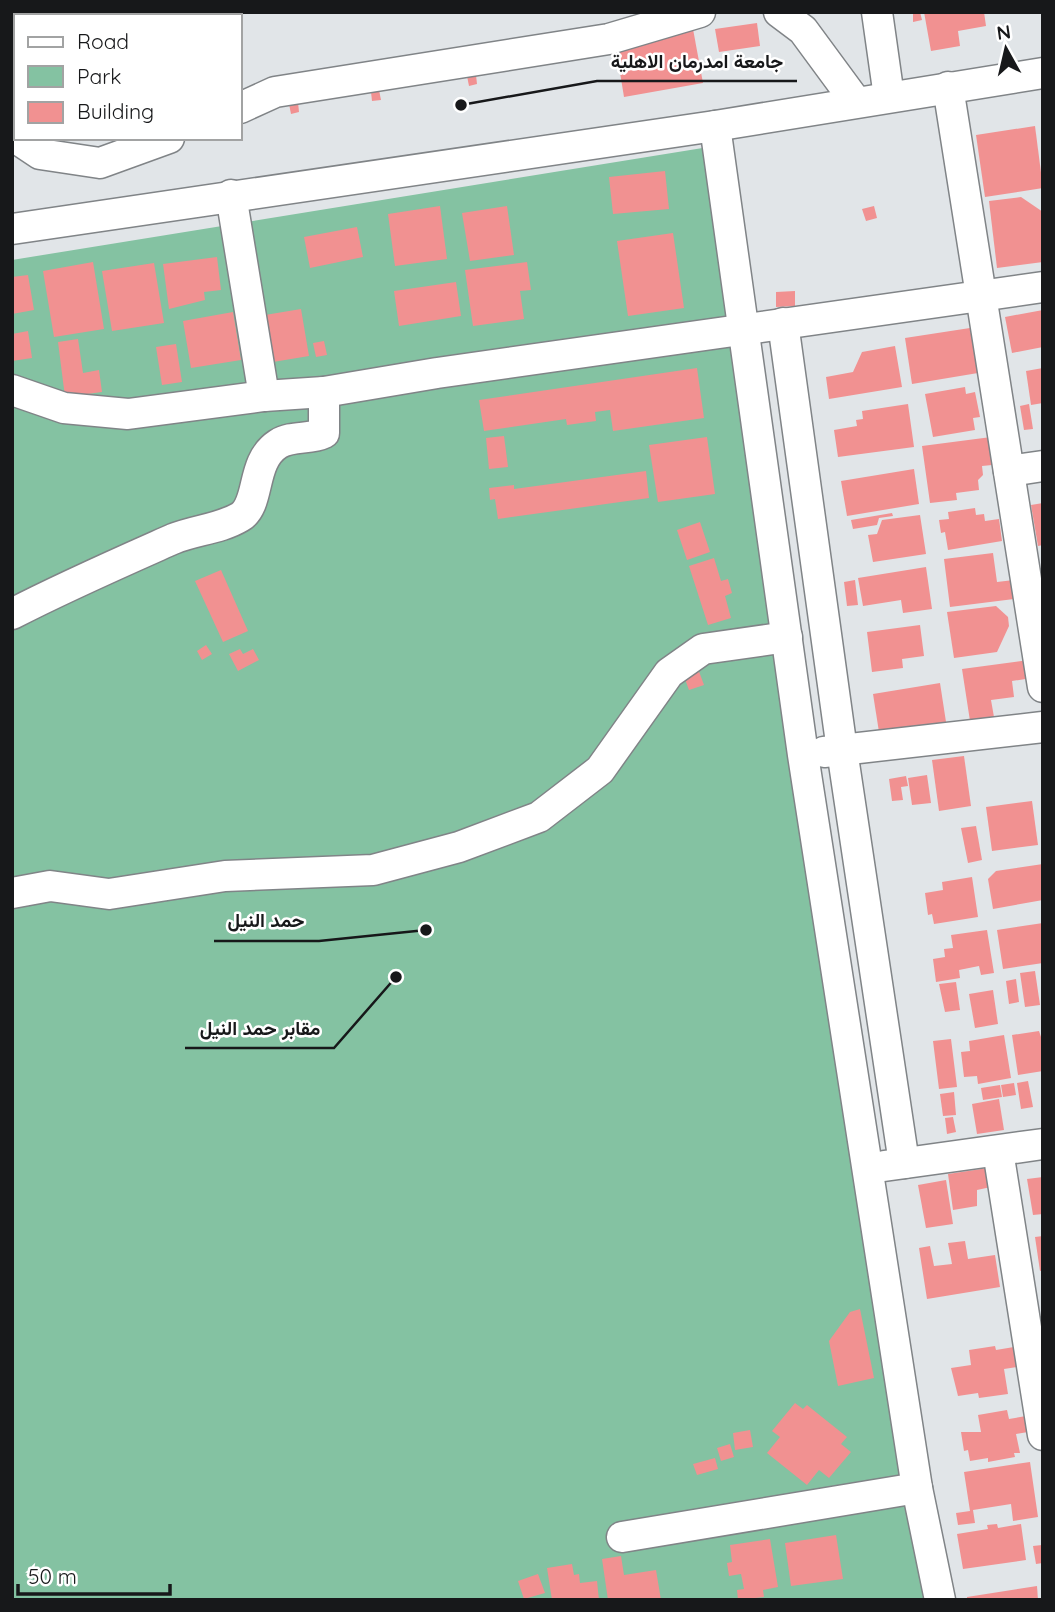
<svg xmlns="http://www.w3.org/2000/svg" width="1055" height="1612" font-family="Quicksand,Vazirmatn,sans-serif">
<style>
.green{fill:#84c2a2}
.building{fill:#f19191}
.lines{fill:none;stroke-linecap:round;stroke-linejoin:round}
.minor-casing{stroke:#808487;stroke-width:33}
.minor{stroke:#fff;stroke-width:30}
.leader{fill:none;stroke:#17181a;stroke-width:2.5}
.callout-dot{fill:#17181a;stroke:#fff;stroke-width:2.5}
.callout-label{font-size:19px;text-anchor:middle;font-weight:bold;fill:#17181a;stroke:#fff;stroke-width:5;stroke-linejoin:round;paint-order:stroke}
</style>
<rect width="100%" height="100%" fill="#e1e5e8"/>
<polygon class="green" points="715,146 948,1600 12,1600 12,260"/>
<g class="building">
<polygon points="18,12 52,12 57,16 16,16 16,36 12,34 12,20"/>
<polygon points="94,12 139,12 143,16 92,16"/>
<polygon points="913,12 920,12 922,20 913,22"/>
<polygon points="924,12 984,12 986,26 958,31 960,46 931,51"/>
<polygon points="757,23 760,46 719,52 715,29"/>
<polygon points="693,29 703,83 624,97 615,42"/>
<polygon points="476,75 477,84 469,86 467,76"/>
<polygon points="379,90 381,100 372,101 371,92"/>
<polygon points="298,102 299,112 291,114 289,104"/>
<polygon points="1035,126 1043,188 985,197 976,135"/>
<polygon points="665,171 669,209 613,214 609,177"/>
<polygon points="1021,197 1043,212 1043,262 997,268 989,201"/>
<polygon points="440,206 447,259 395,266 388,214"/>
<polygon points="507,206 514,255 470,261 462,213"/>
<polygon points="874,206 877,218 866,221 862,209"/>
<polygon points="357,227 363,257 310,268 304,237"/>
<polygon points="673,233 684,308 628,316 617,241"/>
<polygon points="217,257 221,290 204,292 205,300 169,309 163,264"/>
<polygon points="93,262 104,329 54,337 43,271"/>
<polygon points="527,262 531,290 520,291 524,319 473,326 465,270"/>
<polygon points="154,263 164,323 112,331 102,271"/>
<polygon points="28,275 34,310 12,314 12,277"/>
<polygon points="456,282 461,316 399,326 394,291"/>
<polygon points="795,291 795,306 776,307 776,292"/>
<polygon points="301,309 309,356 273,362 265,315"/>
<polygon points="1043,310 1043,347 1012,353 1005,317"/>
<polygon points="233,312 241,360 191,368 183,321"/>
<polygon points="970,328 978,373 912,384 905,338"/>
<polygon points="28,331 32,358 12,361 12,334"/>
<polygon points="78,339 83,373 99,370 102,392 65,397 58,342"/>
<polygon points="324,341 327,355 316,357 313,343"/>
<polygon points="176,344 182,382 162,385 156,347"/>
<polygon points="895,346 902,387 829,399 826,377 853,372 862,352"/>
<polygon points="697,368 704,418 613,431 610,410 595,412 596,421 567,425 566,419 484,431 479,400"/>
<polygon points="1043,368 1043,403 1031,405 1026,371"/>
<polygon points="965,387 966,394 975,392 980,417 973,418 975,430 933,437 925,394"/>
<polygon points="908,404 914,447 838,457 834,430 857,426 856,420 863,419 862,411"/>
<polygon points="1029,404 1033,429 1024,430 1020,406"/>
<polygon points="504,436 508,467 489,469 486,438"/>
<polygon points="999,436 1002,464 982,466 983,475 978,480 979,490 956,493 957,500 930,503 922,446"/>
<polygon points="707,437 715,494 658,502 649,445"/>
<polygon points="914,469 919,504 847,516 841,481"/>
<polygon points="646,471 649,498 498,519 495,499 490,500 489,488 514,485 514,489"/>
<polygon points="1043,503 1043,545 1038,546 1031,505"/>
<polygon points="975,508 976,515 984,514 985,521 999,519 1002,541 948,550 945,532 941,533 939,520 949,519 948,512"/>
<polygon points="892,513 893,516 879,518 877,525 853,529 851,520"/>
<polygon points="920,515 926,554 873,562 868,535 877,534 882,520"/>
<polygon points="700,522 710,552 687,560 677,530"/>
<polygon points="993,553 997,582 1021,579 1023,598 950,607 944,559"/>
<polygon points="714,558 721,581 728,579 732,593 725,596 731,618 708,625 689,566"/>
<polygon points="926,567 932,609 903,613 901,600 863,606 858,578"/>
<polygon points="221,570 248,631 223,642 195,581"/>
<polygon points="855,580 858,605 847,606 844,582"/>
<polygon points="996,606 1008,617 1009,626 997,652 954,658 947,612"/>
<polygon points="920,625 924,656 902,659 903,668 872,672 867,632"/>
<polygon points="206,645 212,654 202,660 197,651"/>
<polygon points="240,649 243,654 253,649 259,660 238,671 229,654"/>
<polygon points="1029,660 1032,678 1012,681 1014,697 991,700 994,717 970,721 962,669"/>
<polygon points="697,666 704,685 689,690 682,671"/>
<polygon points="940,683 946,722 879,732 873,694"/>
<polygon points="964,756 971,806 939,811 932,760"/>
<polygon points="927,775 931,803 912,805 908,778"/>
<polygon points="906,776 908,786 901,787 903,800 892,801 889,779"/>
<polygon points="1032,801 1038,845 992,851 986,807"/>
<polygon points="976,826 982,860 968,863 961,828"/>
<polygon points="1043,864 1043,900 993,909 988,879 996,871"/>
<polygon points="972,877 978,917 934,924 932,914 928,915 925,893 943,890 942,882"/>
<polygon points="1043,923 1043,963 1003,969 997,930"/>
<polygon points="987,930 994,973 981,975 979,966 959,970 960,978 936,982 933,959 945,957 944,949 953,948 951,935"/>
<polygon points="1035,971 1040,1005 1025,1007 1020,973"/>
<polygon points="1016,979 1019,1002 1009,1004 1006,981"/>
<polygon points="956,982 960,1010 945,1012 939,984"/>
<polygon points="993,990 998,1024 975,1028 969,994"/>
<polygon points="1039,1031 1043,1043 1043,1071 1018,1075 1012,1035"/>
<polygon points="1004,1035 1011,1078 978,1084 977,1076 964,1077 961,1052 970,1051 969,1041"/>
<polygon points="951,1039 957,1087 939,1089 933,1041"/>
<polygon points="1028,1081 1033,1107 1021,1109 1017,1083"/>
<polygon points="1014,1083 1016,1095 1003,1097 1001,1085"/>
<polygon points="1000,1085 1002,1097 983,1100 981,1088"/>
<polygon points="954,1092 956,1115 943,1116 940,1094"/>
<polygon points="999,1099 1004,1130 977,1134 972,1104"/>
<polygon points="953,1117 956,1132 947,1134 945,1118"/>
<polygon points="988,1168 991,1187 977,1190 977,1206 953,1210 948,1174"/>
<polygon points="1043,1177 1043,1214 1033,1215 1027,1179"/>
<polygon points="946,1180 953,1224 926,1228 918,1185"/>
<polygon points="1043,1236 1043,1270 1040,1271 1035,1237"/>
<polygon points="965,1241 968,1259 995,1255 1000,1287 927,1299 919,1248 930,1246 934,1266 952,1264 948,1243"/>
<polygon points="860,1309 874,1378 838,1386 829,1341 850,1312"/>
<polygon points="995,1346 996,1350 1014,1347 1017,1367 1004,1369 1008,1394 979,1398 978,1393 958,1396 951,1368 971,1365 969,1350"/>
<polygon points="795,1403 803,1409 807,1405 847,1437 841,1444 851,1452 829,1478 819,1470 807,1485 767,1453 780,1437 772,1431"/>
<polygon points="1007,1410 1009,1419 1026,1416 1028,1432 1016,1434 1020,1453 1014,1453 1015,1457 988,1462 988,1458 970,1461 968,1450 964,1451 961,1432 981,1432 978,1415"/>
<polygon points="750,1430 753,1447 735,1450 733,1433"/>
<polygon points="730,1444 734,1457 721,1461 717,1448"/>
<polygon points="715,1458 718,1469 697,1475 693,1464"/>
<polygon points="1030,1462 1038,1517 1013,1521 1011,1504 973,1510 975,1523 958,1525 956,1513 970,1511 964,1472"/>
<polygon points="997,1524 998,1528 1021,1524 1026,1560 963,1569 957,1534 988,1529 987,1525"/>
<polygon points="836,1535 843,1579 791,1586 785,1543"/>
<polygon points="770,1539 778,1587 763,1590 764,1597 738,1600 737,1590 744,1589 741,1574 729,1576 727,1563 732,1562 730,1545"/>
<polygon points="1042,1545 1043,1563 1036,1564 1033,1546"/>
<polygon points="621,1556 624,1575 656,1570 661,1600 608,1600 602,1559"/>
<polygon points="572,1564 574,1575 579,1574 580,1583 597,1581 599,1600 552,1600 547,1568"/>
<polygon points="538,1574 545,1593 524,1599 518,1581"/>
<polygon points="1037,1586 1038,1600 967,1600 967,1597"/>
</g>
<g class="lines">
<defs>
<g id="minor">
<polyline points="779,12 803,30 856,102"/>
<polyline points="877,12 889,97"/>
<polyline points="948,87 1043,687"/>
<polyline points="240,108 275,92 609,39 700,12"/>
<polyline points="715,126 803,755 917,1488 940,1600"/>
<polyline points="16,138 40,154 100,163 169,138"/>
<polyline points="231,195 264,396"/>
<polyline points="12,229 715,126 1043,73"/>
<polyline points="783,323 842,750 904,1163"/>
<polyline points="12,390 64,408 128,414 264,396 324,392 437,373 1043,287"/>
<polyline points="1009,471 1043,466"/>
<path d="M12 614C64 587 119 563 173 539 195 530 220 529 240 517 261 505 250 462 278 444 292 435 310 440 324 433V392"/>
<polyline points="824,752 1043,727"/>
<polyline points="12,893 50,886 109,894 225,876 373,870 459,847 539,817 600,770 669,673 703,649 787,637"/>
<polyline points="998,1151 1043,1435"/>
<polyline points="884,1166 1043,1144"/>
<polyline points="622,1537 917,1488"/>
</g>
</defs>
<use href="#minor" class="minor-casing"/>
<use href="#minor" class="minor"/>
</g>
<path class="leader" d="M461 105L597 81H797M426 930L319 941H214M396 977L334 1048H185"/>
<g class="callout-dot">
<circle cx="461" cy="105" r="7"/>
<circle cx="426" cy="930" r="7"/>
<circle cx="396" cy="977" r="7"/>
</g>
<g class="callout-label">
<text x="697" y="68">جامعة امدرمان الاهلية</text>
<text x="266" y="927">حمد النيل</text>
<text x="260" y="1035">مقابر حمد النيل</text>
</g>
<rect width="1055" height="1612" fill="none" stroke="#17181a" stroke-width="28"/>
<rect x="14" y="14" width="228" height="126" fill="#ffffff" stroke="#a2a3a3" stroke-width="2"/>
<rect x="28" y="37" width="35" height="10" fill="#ffffff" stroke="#a2a3a3" stroke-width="2"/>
<text x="77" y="49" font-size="21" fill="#17181a">Road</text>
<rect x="28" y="66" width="35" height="21" fill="#84c2a2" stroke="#a2a3a3" stroke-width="2"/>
<text x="77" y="84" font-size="21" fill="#17181a">Park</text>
<rect x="28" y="102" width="35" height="21" fill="#f19191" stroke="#a2a3a3" stroke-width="2"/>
<text x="77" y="119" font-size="21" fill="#17181a">Building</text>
<g transform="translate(1006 49) rotate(352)" stroke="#ffffff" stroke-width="5" paint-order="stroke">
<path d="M0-5L12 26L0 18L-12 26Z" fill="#17181a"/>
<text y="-10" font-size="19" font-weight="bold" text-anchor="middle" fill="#17181a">N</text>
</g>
<path d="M18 1584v10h152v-10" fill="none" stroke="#17181a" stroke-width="3.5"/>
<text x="28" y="1584" font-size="21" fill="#17181a" stroke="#ffffff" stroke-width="5" paint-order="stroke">50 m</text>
</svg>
